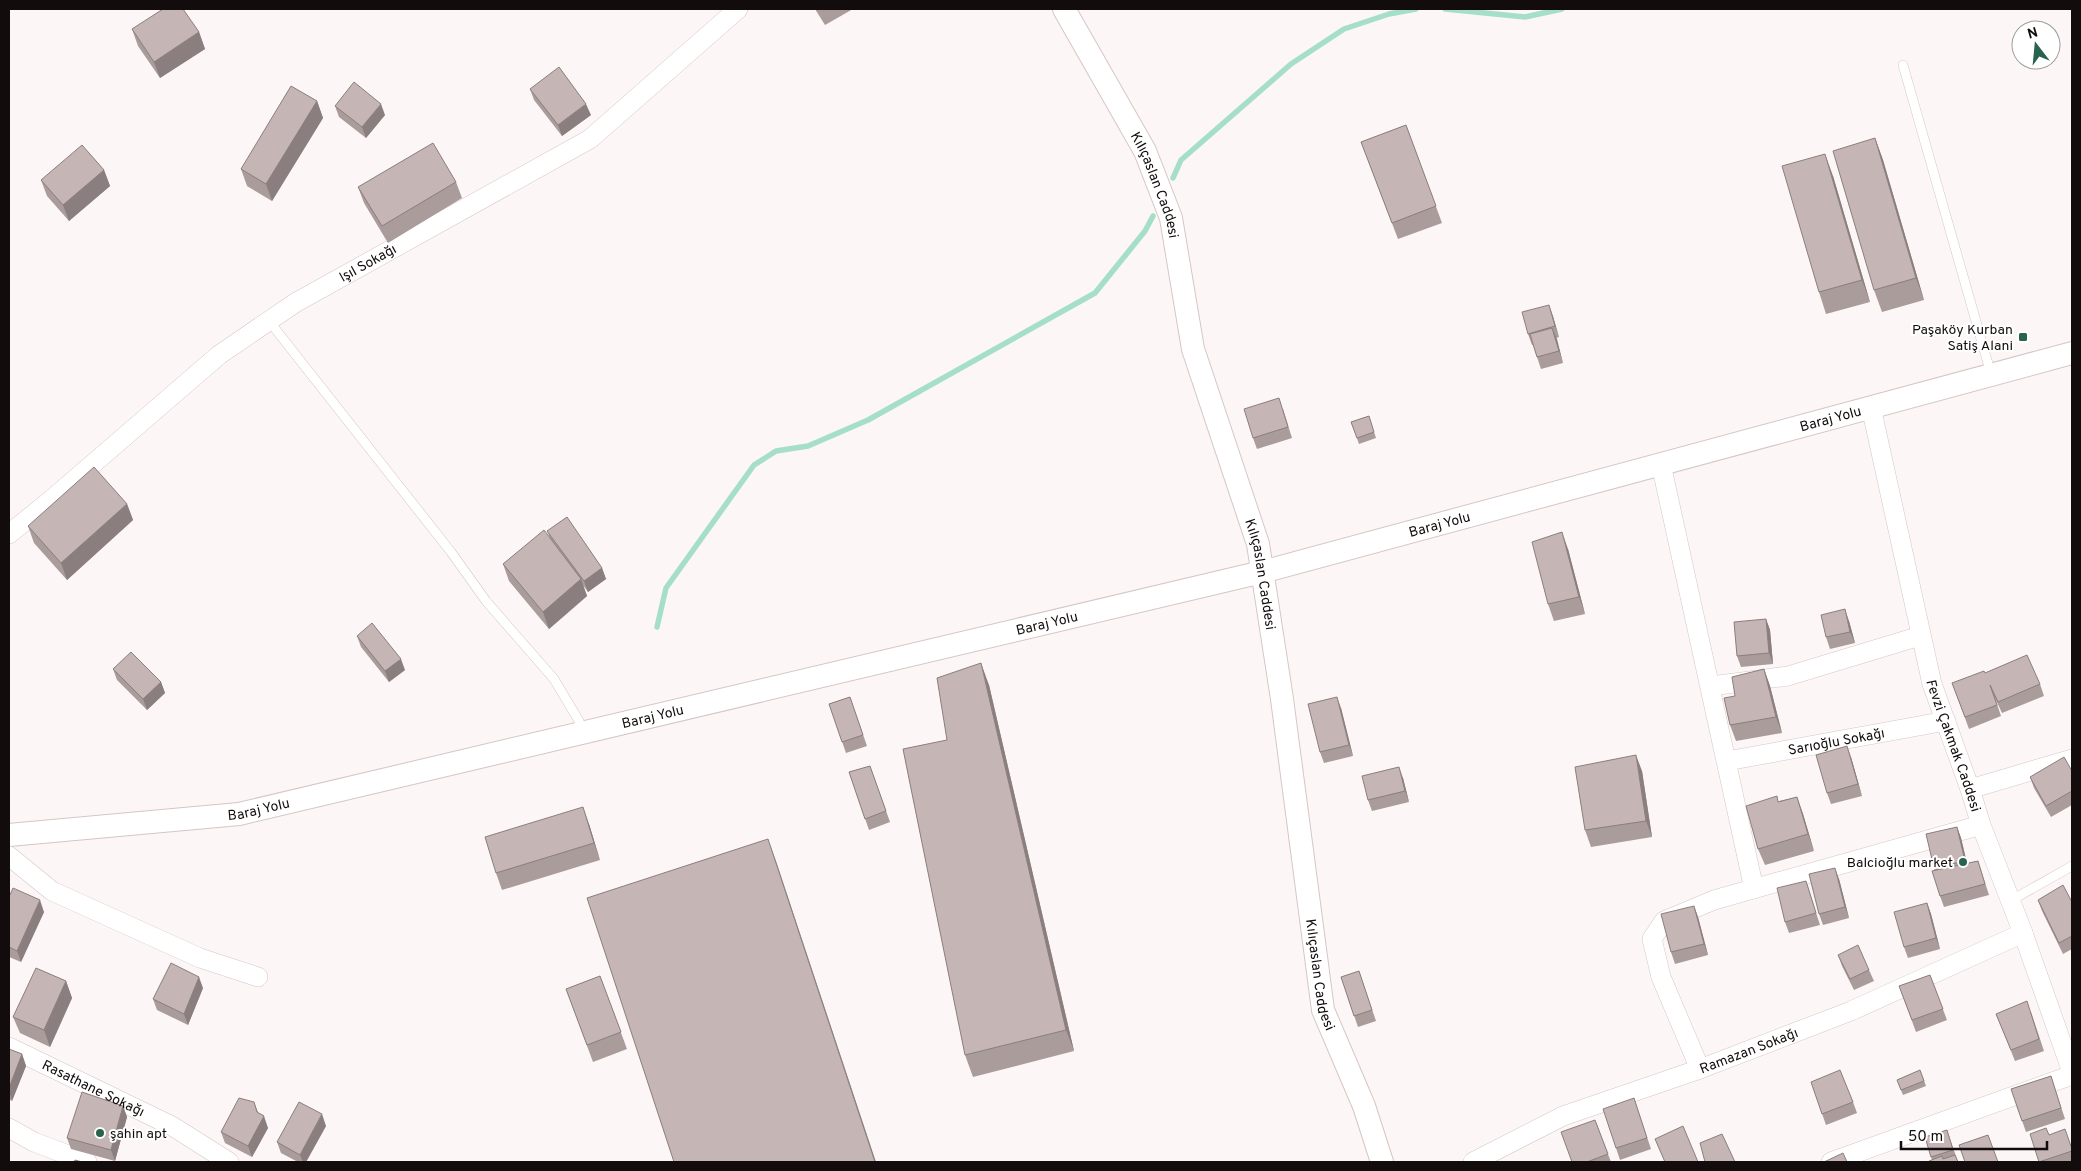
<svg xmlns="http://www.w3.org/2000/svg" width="2081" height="1171" font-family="Overpass,sans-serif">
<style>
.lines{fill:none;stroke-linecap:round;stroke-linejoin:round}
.stream{stroke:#a6dfc7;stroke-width:5.5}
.service-casing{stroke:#d6c6c5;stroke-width:10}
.minor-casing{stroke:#d6c6c5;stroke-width:20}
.tertiary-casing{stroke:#d6c6c5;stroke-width:24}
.service{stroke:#fff;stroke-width:9}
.minor{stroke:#fff;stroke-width:19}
.tertiary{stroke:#fff;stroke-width:22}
.wall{fill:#a99c9b}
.shaded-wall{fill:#8a7f7e}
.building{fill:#c5b5b4;stroke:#8a7f7e}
.poi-dot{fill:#27634e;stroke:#fff;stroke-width:2}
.labels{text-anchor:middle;stroke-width:4;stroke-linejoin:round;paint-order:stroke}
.street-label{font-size:14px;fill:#120c0c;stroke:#fff}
.poi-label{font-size:14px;fill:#120c0c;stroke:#fff;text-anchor:end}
</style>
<rect width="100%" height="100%" fill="#fdf6f6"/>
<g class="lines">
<g class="stream">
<polyline points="1445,9 1525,17 1562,9"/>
<polyline points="1173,178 1181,160 1291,64 1344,29 1389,14 1416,9"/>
<polyline points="657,627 666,588 754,465 776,451 808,446 868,420 1095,293 1145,231 1153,216"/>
</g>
<defs>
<g id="service">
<polyline points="1903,65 1991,374"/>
<polyline points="269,321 451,552 486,601 554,679 579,721 581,733"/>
<polyline points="2010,901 2072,866"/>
</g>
<g id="minor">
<path id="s1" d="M1871 407 1932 684 1970 789 1981 825 2023 933 2072 1072"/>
<polyline points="1661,464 1754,889"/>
<path id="s2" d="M9 534 51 500 219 355 295 303 590 139 738 9"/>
<polyline points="1711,686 1788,676 1920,636"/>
<path id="s3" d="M1727 761 1946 721"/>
<polyline points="1970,789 2072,759"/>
<polyline points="9,856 52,891 200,958 258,977"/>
<path id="s4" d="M9 1047 172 1126 229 1162"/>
<polyline points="1700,1069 1661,977 1652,939 1664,921 1714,900 1981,825"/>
<polyline points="9,1128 34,1142 87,1162"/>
<path id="s5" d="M1473 1162 1563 1116 1700 1069 1851 1011 2023 933"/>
<polyline points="1831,1162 2072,1075"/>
</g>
<g id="tertiary">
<path id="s6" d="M1064 9 1145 151 1171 218 1193 349 1258 544 1282 699 1323 1010 1364 1106 1382 1162"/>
<path id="s7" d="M9 835 239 814 1262 572 2072 353"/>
</g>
</defs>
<use href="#service" class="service-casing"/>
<use href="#minor" class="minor-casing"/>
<use href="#tertiary" class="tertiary-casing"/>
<use href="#service" class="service"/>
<use href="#minor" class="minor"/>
<use href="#tertiary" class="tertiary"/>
</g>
<g class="wall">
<polygon points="815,9 853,9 825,25"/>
<polygon points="132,29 199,32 205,49 160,78 138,46"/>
<polygon points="530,89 591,115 562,136 534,100"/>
<polygon points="317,101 323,118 272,201 247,186 241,169"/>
<polygon points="335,106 385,115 366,138 339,117"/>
<polygon points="1406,125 1442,223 1398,239 1361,142"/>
<polygon points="1875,138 1883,160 1924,300 1882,312 1874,290"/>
<polygon points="104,170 110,186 69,221 47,196 41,180"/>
<polygon points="1833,176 1870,302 1826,314 1819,292"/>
<polygon points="456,182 462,198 388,243 364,203 358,187"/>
<polygon points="1549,305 1559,337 1556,338 1563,363 1541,369 1533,345 1532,345 1528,334"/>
<polygon points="1283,409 1292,438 1257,449 1253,438"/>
<polygon points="1369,416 1376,438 1359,444 1351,422"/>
<polygon points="127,504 133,520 67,580 34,543 28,526"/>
<polygon points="547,531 602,568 606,579 588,592 583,585 587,596 549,629 509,581 503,564 550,538"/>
<polygon points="1568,549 1585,614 1554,621 1548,604"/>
<polygon points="1766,619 1770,630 1773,664 1741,667 1737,656"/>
<polygon points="1849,621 1855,643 1830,649 1826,637"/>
<polygon points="357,636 405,670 389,682 361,647"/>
<polygon points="113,669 161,682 165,693 147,710 117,680"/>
<polygon points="1764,669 1770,686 1782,733 1736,741 1730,725 1735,696"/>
<polygon points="1985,673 2040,684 2044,696 2002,713 1995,698 2001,716 1969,729 1952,683"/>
<polygon points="989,685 1074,1051 973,1077 965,1055 947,740"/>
<polygon points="850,697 867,746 846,753 829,704"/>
<polygon points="1341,708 1353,756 1324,763 1320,752"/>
<polygon points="1851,757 1862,796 1831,804 1827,793"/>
<polygon points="870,766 890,822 869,830 849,772"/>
<polygon points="1642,771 1652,837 1591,847 1585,830"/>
<polygon points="2072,771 2072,805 2051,817 2034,788 2030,777"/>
<polygon points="1403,778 1409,802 1372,811 1368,800"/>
<polygon points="1797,797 1803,814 1814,851 1765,865 1758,849 1779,801"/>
<polygon points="589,824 600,860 502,890 496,873"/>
<polygon points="1957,827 1961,838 1967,863 1978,861 1989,895 1944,907 1940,896 1934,868"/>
<polygon points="1839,879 1849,918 1823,925 1819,914"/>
<polygon points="1806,881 1820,925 1789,933 1785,922"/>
<polygon points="9,897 44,912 21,962 9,957"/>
<polygon points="2038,900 2072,902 2072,949 2063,954 2042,911"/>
<polygon points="1927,903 1931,914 1940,949 1908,958 1904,947"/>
<polygon points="1694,906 1698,917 1708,955 1675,964 1671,952"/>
<polygon points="1838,955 1869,970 1874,981 1854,990 1842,966"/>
<polygon points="1359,971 1376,1021 1358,1027 1341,977"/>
<polygon points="1930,975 1947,1020 1916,1032 1899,986"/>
<polygon points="600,976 627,1049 593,1062 566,989"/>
<polygon points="66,981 72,998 50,1047 20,1033 13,1017"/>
<polygon points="203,988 188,1025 157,1010 153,999"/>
<polygon points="2031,1012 2044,1051 2015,1061 1996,1014"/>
<polygon points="9,1049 22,1054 26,1066 12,1101 9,1099"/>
<polygon points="1920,1070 1926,1086 1903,1095 1897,1080"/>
<polygon points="2051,1076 2065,1119 2026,1132 2011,1089"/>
<polygon points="1811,1082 1853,1102 1857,1113 1826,1125"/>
<polygon points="1634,1098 1651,1149 1620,1160 1616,1148"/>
<polygon points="254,1102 258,1113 268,1128 252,1157 225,1143 221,1132"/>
<polygon points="123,1106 127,1117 115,1161 71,1149 67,1138"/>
<polygon points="1595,1120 1611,1162 1572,1162"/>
<polygon points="326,1126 306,1162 298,1162 281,1153 277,1142"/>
<polygon points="1947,1130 1958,1162 1932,1160 1925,1137"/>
<polygon points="2049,1135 2072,1148 2072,1162 2039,1162"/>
</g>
<g class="shaded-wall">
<polygon points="199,32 205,49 160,78 154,62"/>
<polygon points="317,101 323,118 272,201 266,184"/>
<polygon points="381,104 385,115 366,138 362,127"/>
<polygon points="586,104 591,115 562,136 558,125"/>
<polygon points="1875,138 1883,160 1924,300 1916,278"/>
<polygon points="1825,154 1833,176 1870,302 1862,280"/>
<polygon points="104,170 110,186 69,221 63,205"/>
<polygon points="1549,305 1553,316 1559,337 1555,326"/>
<polygon points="1552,328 1557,339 1563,363 1559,351"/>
<polygon points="127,504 133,520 67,580 61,563"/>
<polygon points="1562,532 1568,549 1585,614 1579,597"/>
<polygon points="602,568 606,579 588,592 584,581"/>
<polygon points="581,579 587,596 549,629 543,612"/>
<polygon points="1845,609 1849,621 1855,643 1850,632"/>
<polygon points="1766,619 1770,630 1773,664 1769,653"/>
<polygon points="401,659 405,670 389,682 385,671"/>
<polygon points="981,663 989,685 1074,1051 1066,1030"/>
<polygon points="1764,669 1770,686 1782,733 1776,717"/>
<polygon points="161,682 165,693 147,710 143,699"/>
<polygon points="1337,697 1341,708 1353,756 1349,745"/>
<polygon points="1847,746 1851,757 1862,796 1858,784"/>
<polygon points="1636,755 1642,771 1652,837 1646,821"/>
<polygon points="1399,767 1403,778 1409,802 1405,791"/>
<polygon points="1797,797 1803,814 1814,851 1808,834"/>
<polygon points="583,807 589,824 600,860 594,843"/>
<polygon points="1957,827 1961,838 1969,872 1965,861"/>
<polygon points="768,839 776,861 876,1162 875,1162"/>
<polygon points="1835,868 1839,879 1849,918 1845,907"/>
<polygon points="40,900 44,912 21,962 17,951"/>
<polygon points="1927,903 1931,914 1940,949 1936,938"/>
<polygon points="1694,906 1698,917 1708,955 1704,944"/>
<polygon points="199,977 203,988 188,1025 184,1014"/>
<polygon points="66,981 72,998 50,1047 44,1030"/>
<polygon points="22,1054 26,1066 12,1101 9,1091 9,1088"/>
<polygon points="254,1102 258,1113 264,1116 268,1128 252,1157 248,1146 257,1112"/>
<polygon points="123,1106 127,1117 115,1161 111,1150"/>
<polygon points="322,1114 326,1126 306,1162 303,1162 300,1155"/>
</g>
<g class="building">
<polygon points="163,9 183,9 199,32 154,62 132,29"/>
<polygon points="559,67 586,104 558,125 530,89"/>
<polygon points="354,82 381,104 362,127 335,106"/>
<polygon points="291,86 317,101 266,184 241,169"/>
<polygon points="1406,125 1436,206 1392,223 1361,142"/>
<polygon points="1875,138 1916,278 1874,290 1833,151"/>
<polygon points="433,143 456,182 382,226 358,187"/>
<polygon points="82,145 104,170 63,205 41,180"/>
<polygon points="1825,154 1862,280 1819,292 1782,166"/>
<polygon points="1549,305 1555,326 1528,334 1522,312"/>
<polygon points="1552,328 1559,351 1537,357 1530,334"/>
<polygon points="1279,398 1288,427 1253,438 1244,409"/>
<polygon points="1369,416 1374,432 1357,438 1351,422"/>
<polygon points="94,467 127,504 61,563 28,526"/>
<polygon points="567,517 602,568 584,581 547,531"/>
<polygon points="544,530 581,579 543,612 503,564"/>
<polygon points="1562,532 1579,597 1548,604 1532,542"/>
<polygon points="1845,609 1850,632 1826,637 1821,615"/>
<polygon points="1766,619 1769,653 1737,656 1734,622"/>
<polygon points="372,623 401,659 385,671 357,636"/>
<polygon points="131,652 161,682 143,699 113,669"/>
<polygon points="2027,655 2040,684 1998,702 1990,685 1997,705 1965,717 1952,683 1984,671 1985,673"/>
<polygon points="981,663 1066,1030 965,1055 903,749 947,740 937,678"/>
<polygon points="1764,669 1776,717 1730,725 1724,698 1735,696 1732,677"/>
<polygon points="850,697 863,735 842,742 829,704"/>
<polygon points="1337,697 1349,745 1320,752 1308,704"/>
<polygon points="1847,746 1858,784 1827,793 1816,755"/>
<polygon points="1636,755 1646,821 1585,830 1575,767"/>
<polygon points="2064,757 2072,771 2072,791 2046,806 2030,777"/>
<polygon points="870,766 886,811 865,819 849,772"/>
<polygon points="1399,767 1405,791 1368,800 1362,776"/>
<polygon points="1777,796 1778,802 1797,797 1808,834 1758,849 1746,806"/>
<polygon points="583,807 594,843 496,873 485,837"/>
<polygon points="1957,827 1965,861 1934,868 1926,834"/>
<polygon points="768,839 875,1162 674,1162 587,898"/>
<polygon points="1978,861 1985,884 1940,896 1932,871"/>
<polygon points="1835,868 1845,907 1819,914 1809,874"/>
<polygon points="1806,881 1816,913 1785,922 1777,888"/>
<polygon points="2063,885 2072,902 2072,936 2059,943 2038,900"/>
<polygon points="13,888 40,900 17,951 9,947 9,897"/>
<polygon points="1927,903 1936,938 1904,947 1894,912"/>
<polygon points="1694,906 1704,944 1671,952 1661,914"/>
<polygon points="1858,945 1869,970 1850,979 1838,955"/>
<polygon points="171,963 199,977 184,1014 153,999"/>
<polygon points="36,968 66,981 44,1030 13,1017"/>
<polygon points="1359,971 1372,1010 1354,1016 1341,977"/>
<polygon points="1930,975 1943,1009 1912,1020 1899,986"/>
<polygon points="600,976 621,1032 587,1045 566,989"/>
<polygon points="2027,1001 2039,1039 2011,1050 1996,1014"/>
<polygon points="9,1049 22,1054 9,1088"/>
<polygon points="1840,1070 1853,1102 1822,1114 1811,1082"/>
<polygon points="1920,1070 1924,1081 1901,1090 1897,1080"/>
<polygon points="2051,1076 2061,1108 2022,1121 2011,1089"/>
<polygon points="82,1092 123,1106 111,1150 67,1138"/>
<polygon points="239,1098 254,1102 257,1112 264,1116 248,1146 221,1132"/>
<polygon points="1634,1098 1647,1138 1616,1148 1603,1109"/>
<polygon points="299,1102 322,1114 300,1155 277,1142"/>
<polygon points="1595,1120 1608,1154 1587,1162 1572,1162 1561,1132"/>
<polygon points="1683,1126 1698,1162 1665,1162 1655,1139"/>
<polygon points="2046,1128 2049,1135 2065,1129 2072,1149 2072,1151 2039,1162 2030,1134"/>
<polygon points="1947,1130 1953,1150 1931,1157 1925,1137"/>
<polygon points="1722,1134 1735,1162 1705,1162 1700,1143"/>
<polygon points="1988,1135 1998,1162 1965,1162 1959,1145"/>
<polygon points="1843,1153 1847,1162 1824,1162"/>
<polygon points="1955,1155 1958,1162 1930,1162 1929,1161 1942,1156 1943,1159"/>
<polygon points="75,1160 82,1162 74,1162"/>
</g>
<g class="poi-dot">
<rect x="2018" y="332" width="10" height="10" rx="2.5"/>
<circle cx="1963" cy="862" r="5"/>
<circle cx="100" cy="1133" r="5"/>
</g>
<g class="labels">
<g class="street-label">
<text dy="5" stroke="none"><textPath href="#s6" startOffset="199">Kılıçaslan Caddesi</textPath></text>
<text dy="5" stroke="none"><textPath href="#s2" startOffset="451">Işıl Sokağı</textPath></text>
<text dy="5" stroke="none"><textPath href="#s7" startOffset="1871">Baraj Yolu</textPath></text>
<text dy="5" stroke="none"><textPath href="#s7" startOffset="1466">Baraj Yolu</textPath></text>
<text dy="5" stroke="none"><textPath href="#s6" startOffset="604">Kılıçaslan Caddesi</textPath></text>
<text dy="5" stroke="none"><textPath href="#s7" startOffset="1061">Baraj Yolu</textPath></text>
<text dy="5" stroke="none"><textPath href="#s7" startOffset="656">Baraj Yolu</textPath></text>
<text dy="5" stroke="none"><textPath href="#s3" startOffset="111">Sarıoğlu Sokağı</textPath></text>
<text dy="5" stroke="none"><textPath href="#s1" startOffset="349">Fevzi Çakmak Caddesi</textPath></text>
<text dy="5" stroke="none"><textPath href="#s7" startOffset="251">Baraj Yolu</textPath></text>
<text dy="5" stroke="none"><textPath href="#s6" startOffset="1009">Kılıçaslan Caddesi</textPath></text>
<text dy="5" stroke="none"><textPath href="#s5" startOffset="298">Ramazan Sokağı</textPath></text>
<text dy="5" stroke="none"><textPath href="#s4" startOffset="94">Rasathane Sokağı</textPath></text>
</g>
<g class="poi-label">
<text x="2013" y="334">Paşaköy Kurban<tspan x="2013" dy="16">Satiş Alani</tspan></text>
<text x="1953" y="867">Balcioğlu market</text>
<text x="110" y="1138" text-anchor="start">şahin apt</text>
</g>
</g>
<rect width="2081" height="1171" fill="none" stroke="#120c0c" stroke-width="20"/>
<g transform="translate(2036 45) rotate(344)"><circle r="24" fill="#ffffff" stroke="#a09e9e"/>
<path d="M0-4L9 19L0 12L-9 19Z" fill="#27634e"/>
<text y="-8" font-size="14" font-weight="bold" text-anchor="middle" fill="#120c0c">N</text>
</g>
<path d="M1901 1141v8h146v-8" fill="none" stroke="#120c0c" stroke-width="2.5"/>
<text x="1908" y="1141" font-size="15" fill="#120c0c" stroke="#ffffff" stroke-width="4" paint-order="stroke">50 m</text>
</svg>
